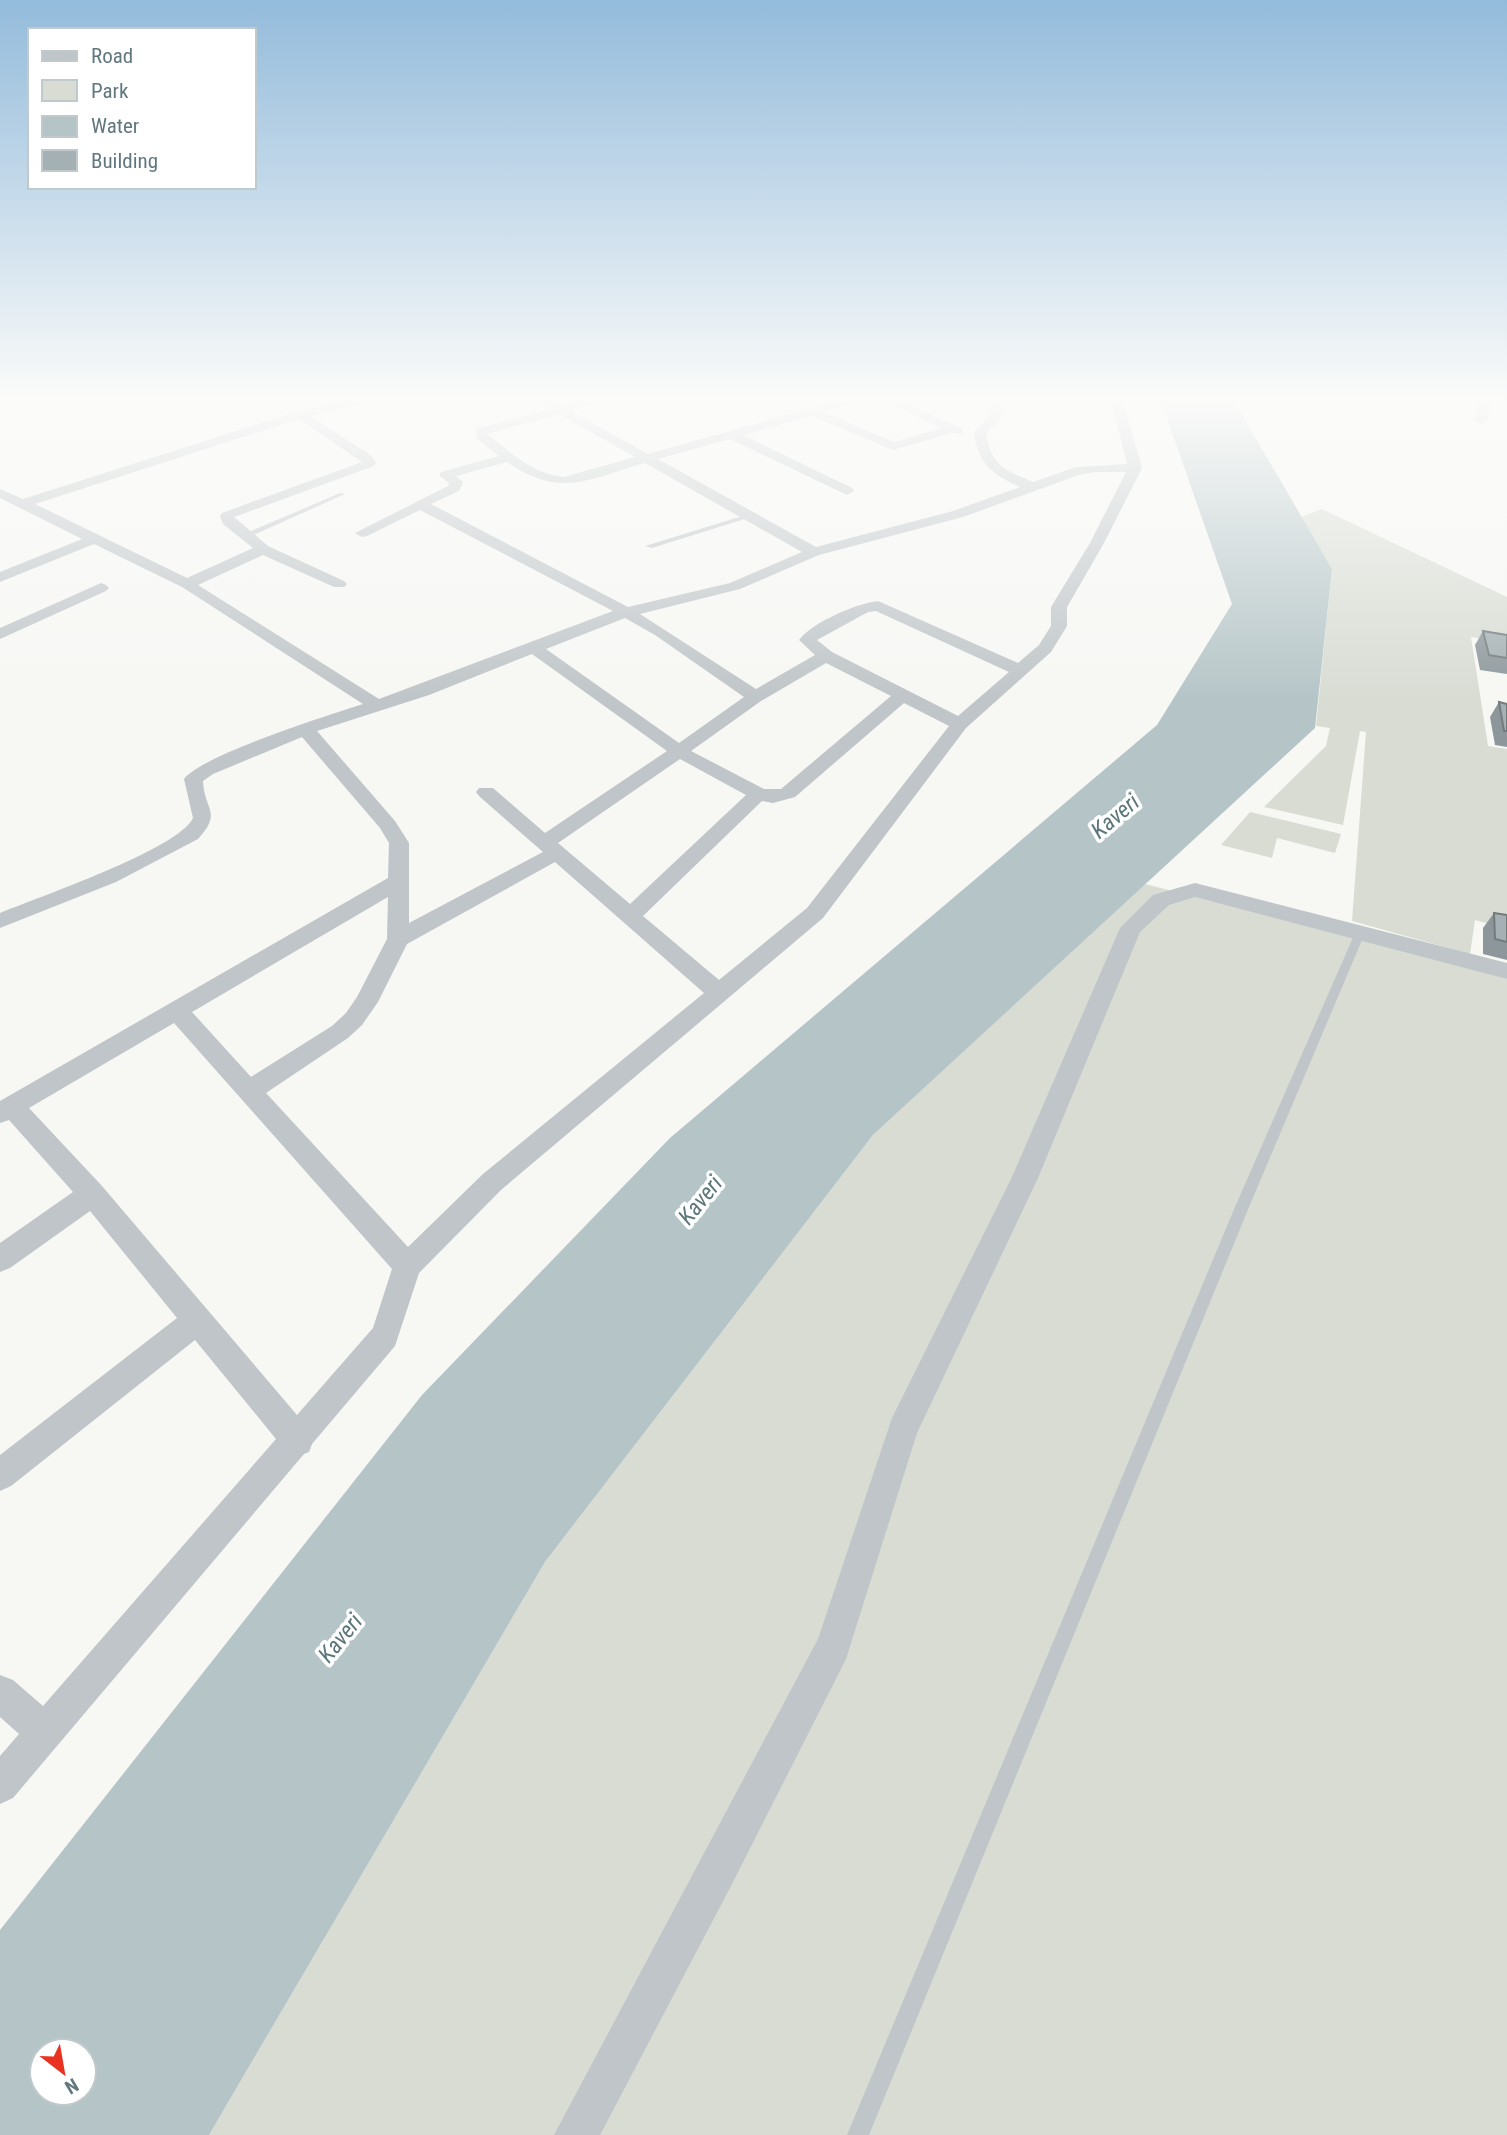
<svg xmlns="http://www.w3.org/2000/svg" width="1507" height="2135" font-family="'Roboto Condensed',sans-serif">
<style>
.green{fill:#d8dcd3}
.water{fill:#b5c5c7;fill-rule:evenodd}
.lines{fill:none;stroke-linecap:round;stroke-linejoin:round}
.lane{fill:#bfc5c8;fill-rule:evenodd}
.street{fill:#bfc5c8;fill-rule:evenodd}
.wall{fill:#8d979b}
.building{fill:#a4b0b4;stroke:#737b7e;stroke-width:2}
.labels{text-anchor:middle;stroke-width:7;stroke-linejoin:round;paint-order:stroke}
.water-label{font-size:23px;font-style:italic;fill:#5c777b;stroke:#fff}
</style>
<rect width="100%" height="100%" fill="#f7f7f4"/>
<g class="green">
<polygon points="1322,509 1507,597 1507,642 1471,637 1488,746 1507,749 1507,929 1475,920 1470,954 1352,921 1366,732 1360,731 1343,825 1264,807 1326,746 1330,728 1316,726 1332,569 1301,517"/>
<polygon points="1250,812 1341,834 1335,853 1277,838 1272,858 1221,845"/>
<polygon points="1145,884 1454,963 1507,979 1507,2135 209,2135 545,1562 873,1135"/>
</g>
<path class="water" d="M1161 401H1234L1332 569 1315 728 873 1135 545 1562 209 2135H0V1930L422 1395 670 1138 1157 725 1232 604ZM42 2051H84V2093H42Z"/>
<g class="lines">
<g class="lane">
<polygon points="340,493 345,494 249,537 242,535"/>
<polygon points="749,514 753,516 751,517 652,548 645,546"/>
<polygon points="1360,929 1365,933 1249,1207 869,2135 847,2135 1235,1207 1355,933"/>
</g>
<g class="street">
<path d="M348 401H373L310 416 372 456 376 463 374 466 234 517 268 546 344 581 347 584 344 587H334L263 555 198 585 379 699 613 611 420 510 367 536 362 537 355 533 448 486 449 483 439 475 441 472 499 456 477 439 476 429 550 409 539 401H554L562 406 578 401H599L571 411 648 454 837 401H858L824 412 894 442 941 428 883 401H900L962 428V434L952 433 893 450 812 416 743 435 852 488 854 491 847 495 730 439 658 459 816 547 953 511 1020 487C993 475 977 463 974 432L987 419 993 401H1005L999 420 986 433C991 466 1005 470 1033 482L1076 467 1127 464 1111 401H1123L1142 468 1104 543 1067 607V626L1051 652 966 728 823 918 501 1190 419 1273 395 1346 312 1444 309 1452 304 1454 13 1798 0 1804V1756L19 1734 0 1717V1675L13 1680 43 1706 276 1439 195 1340 11 1486 0 1491V1455L177 1318 90 1211 10 1268 0 1272V1243L73 1192 9 1120 0 1123V1101L388 878 389 843 380 828 302 737 213 774 203 781C204 810 223 812 198 839L116 882 0 928V913C36 898 179 849 193 818L184 779C202 755 329 715 363 704L182 587 94 544 0 582V572L82 539 0 498V489L23 499 296 412ZM559 414 635 457 564 477C533 474 510 452 487 434ZM299 419 362 462 222 513 220 516 223 524 253 548 187 578 35 504ZM507 462C561 499 588 479 645 463L802 552 730 583 628 607 431 504 459 491 463 482 456 476ZM1095 472H1126L1090 543 1051 607V626L1039 645 1018 663 878 601C855 604 813 622 799 640L815 655 756 689 640 614 740 589 819 555 963 517 1079 475ZM876 611 1009 672 958 716 832 652 817 640 868 612ZM625 618 655 635 744 697 679 743 546 649ZM532 654 667 751 545 833 493 788H479L476 792 479 796 543 852 409 923V843L395 821 317 731 429 695ZM826 663 891 696 781 789H764L691 751 761 701ZM904 703 949 726 807 908 719 980 643 916 762 801 773 803 795 797ZM680 759 746 795 630 904 558 843ZM555 862 704 993 483 1174 408 1247 266 1093 348 1038 362 1025 378 1002 407 944ZM388 897 387 939 357 997 346 1013 332 1026 251 1077 192 1012ZM174 1023 392 1269 373 1328 297 1415 102 1186 29 1108Z"/>
<polygon points="1478,401 1490,401 1487,420 1481,424 1475,420"/>
<polygon points="101,583 106,585 109,588 106,591 0,639 0,628"/>
<polygon points="1195,883 1507,963 1507,979 1195,897 1169,905 1140,932 1038,1178 917,1433 846,1659 731,1886 600,2135 554,2135 818,1639 892,1418 1012,1177 1120,928 1153,895"/>
</g>
</g>
<g class="wall">
<polygon points="1483,631 1507,635 1507,674 1480,670 1475,645"/>
<polygon points="1499,702 1507,704 1507,747 1495,745 1490,717"/>
<polygon points="1494,913 1507,915 1507,960 1483,954 1483,928"/>
</g>
<g class="building">
<polygon points="1483,631 1507,635 1507,658 1489,655"/>
<polygon points="1499,702 1507,704 1507,731 1504,731"/>
<polygon points="1494,913 1507,915 1507,942 1495,939"/>
</g>
<linearGradient id="sky" x2="0" y2="1"><stop stop-color="#93bbdb"/><stop offset="0.57" stop-color="#fbfbfa"/><stop offset="1" stop-color="#fbfbfa" stop-opacity="0"/></linearGradient>
<rect width="1507" height="700" fill="url(#sky)"/>
<g class="labels">
<g class="water-label">
<text transform="translate(1115 816) rotate(-40)" y="8">Kaveri</text>
<text transform="translate(700 1200) rotate(-51)" y="8">Kaveri</text>
<text transform="translate(340 1638) rotate(-51)" y="8">Kaveri</text>
</g>
</g>
<rect x="28" y="28" width="228" height="161" fill="#ffffff" stroke="#c0c9cc" stroke-width="2"/>
<rect x="42" y="51" width="35" height="10" fill="#bfc5c8" stroke="#c0c9cc" stroke-width="2"/>
<text x="91" y="63" font-size="21" fill="#617780">Road</text>
<rect x="42" y="80" width="35" height="21" fill="#d8dcd3" stroke="#c0c9cc" stroke-width="2"/>
<text x="91" y="98" font-size="21" fill="#617780">Park</text>
<rect x="42" y="116" width="35" height="21" fill="#b5c5c7" stroke="#c0c9cc" stroke-width="2"/>
<text x="91" y="133" font-size="21" fill="#617780">Water</text>
<rect x="42" y="150" width="35" height="21" fill="#a4b0b4" stroke="#c0c9cc" stroke-width="2"/>
<text x="91" y="168" font-size="21" fill="#617780">Building</text>
<g transform="translate(63 2072) rotate(149)"><circle r="33" fill="#ffffff" stroke="#c0c9cc" stroke-width="2"/>
<path d="M0-5L12 26L0 18L-12 26Z" fill="#e93222"/>
<text y="-10" font-size="19" font-weight="bold" text-anchor="middle" fill="#617780">N</text>
</g>
</svg>
